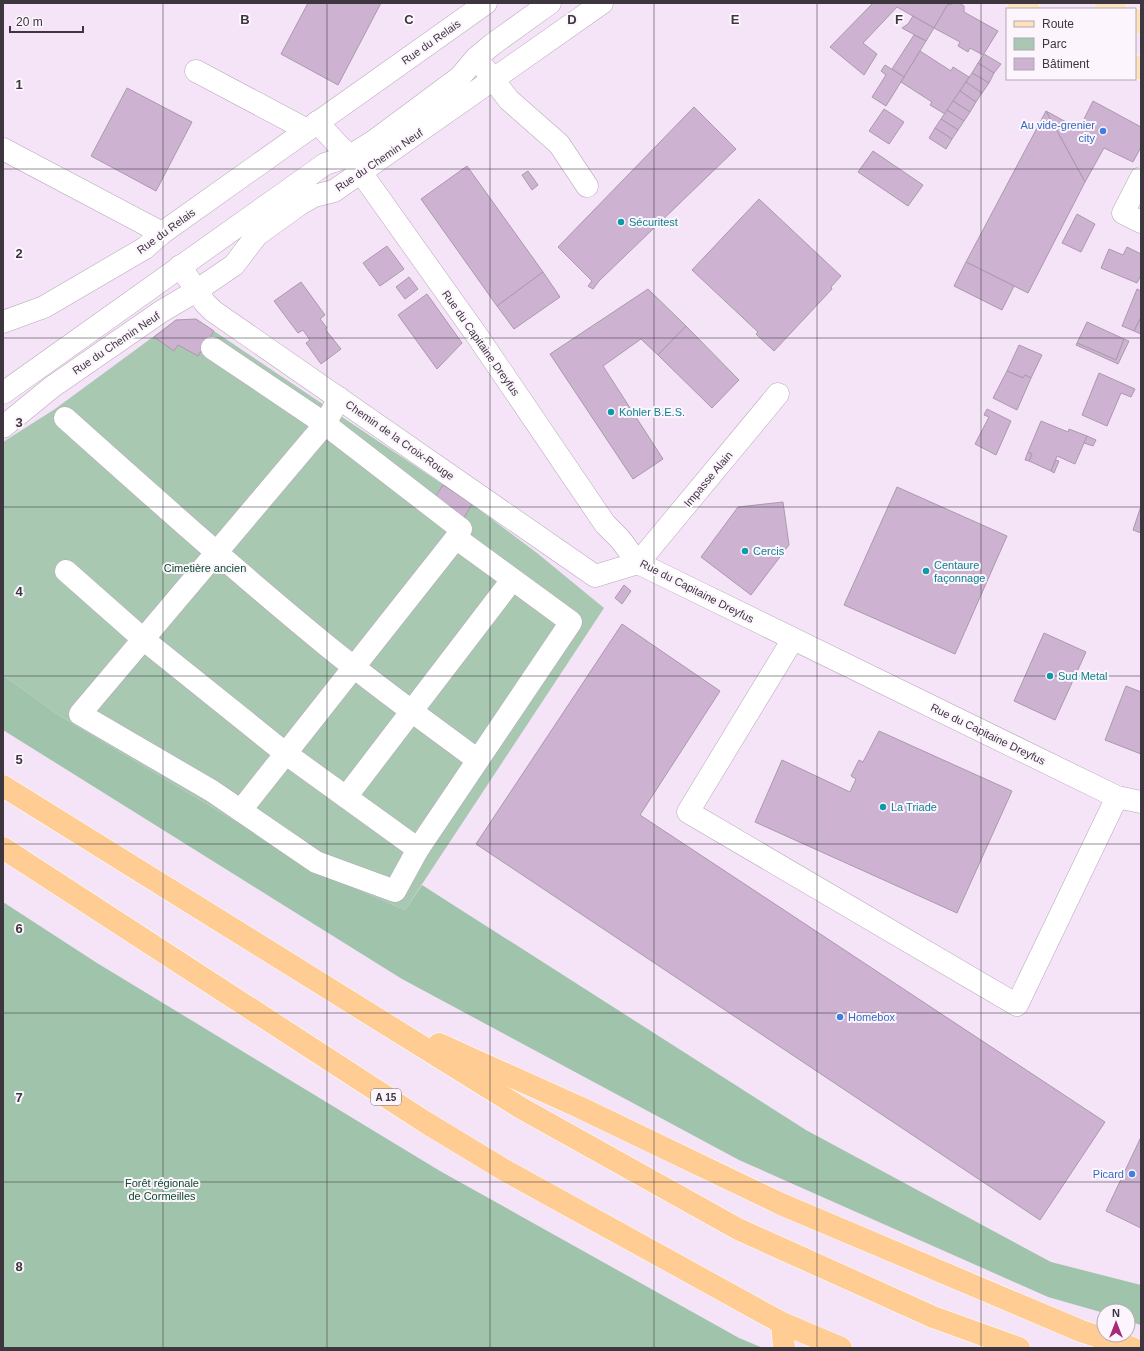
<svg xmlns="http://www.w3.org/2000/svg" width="1144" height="1351" font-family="Helvetica,sans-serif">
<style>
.green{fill:#a8c8b2}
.forest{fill:#a0c4ab}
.building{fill:#cdb2d1;stroke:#aa9aac}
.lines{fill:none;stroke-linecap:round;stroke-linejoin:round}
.minor-casing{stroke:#b9a8bb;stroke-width:23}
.major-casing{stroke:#fff;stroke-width:23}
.highway-casing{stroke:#fff;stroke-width:23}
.minor{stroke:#fff;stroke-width:22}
.major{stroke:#ffe1be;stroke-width:22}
.highway{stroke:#ffcd93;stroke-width:22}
.grid{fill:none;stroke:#3d363e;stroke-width:1;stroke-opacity:0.55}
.shop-dot{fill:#3f7fe0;stroke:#fcf5fd;stroke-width:1.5}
.culture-dot{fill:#0f9aa8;stroke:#fcf5fd;stroke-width:1.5}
.labels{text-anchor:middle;stroke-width:4;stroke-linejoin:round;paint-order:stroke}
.shield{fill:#fcf5fd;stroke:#766f77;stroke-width:1}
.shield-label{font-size:10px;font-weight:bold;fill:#3d363e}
.street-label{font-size:11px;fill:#3d363e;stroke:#fcf5fd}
.shop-label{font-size:11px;fill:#366cbe;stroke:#fcf5fd;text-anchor:end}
.culture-label{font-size:11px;fill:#0d838f;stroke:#fcf5fd;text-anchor:start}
.park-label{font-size:11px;fill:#0d4b2b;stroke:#fcf5fd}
.grid-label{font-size:13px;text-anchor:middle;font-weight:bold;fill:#3d363e;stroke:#fcf5fd;stroke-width:4;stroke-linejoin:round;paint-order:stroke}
</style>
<rect width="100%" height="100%" fill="#f5e3f7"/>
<polygon class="green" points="196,319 472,504 537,553 604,608 405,910 327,876 57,714 3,675 3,442 55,409 176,320"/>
<g class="forest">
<polygon points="3,675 57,714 327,876 405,910 422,885 806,1130 1051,1262 1141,1285 1141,1325 1128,1321 1128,1311 1104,1311 1104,1313 1048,1297 739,1160 402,979 3,730"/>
<polygon points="3,902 97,963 440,1171 739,1338 763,1348 3,1348"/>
</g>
<g class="building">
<polygon points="308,3 381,3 338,85 281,54"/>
<polygon points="873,3 949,3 934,28 897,7 863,43 877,54 864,75 830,47"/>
<polygon points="953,3 959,3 964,6 964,12 998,31 983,55 970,48 968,52 958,46 960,42 934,28 948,4 950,5"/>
<polygon points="913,16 934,28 926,41 902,28 908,24"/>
<polygon points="914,35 926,41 904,77 892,69"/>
<polygon points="920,51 951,71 953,67 969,77 945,114 930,105 932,102 901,82"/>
<polygon points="984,54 1001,64 994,73 978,63"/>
<polygon points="978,63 994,73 989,83 972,73"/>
<polygon points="885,65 904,77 886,106 872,97 886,75 881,71"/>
<polygon points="972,73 989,83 982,93 966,82"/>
<polygon points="966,82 982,93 976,102 960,91"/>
<polygon points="127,88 192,122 156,191 91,156"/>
<polygon points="960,91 976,102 970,112 953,101"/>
<polygon points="953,101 970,112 964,121 947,110"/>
<polygon points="1093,101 1141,127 1141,147 1133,162 1104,148 1085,182 1046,111 1079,129"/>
<polygon points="694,107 736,149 599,281 593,289 588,286 592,281 558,247"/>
<polygon points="884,109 904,122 889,144 869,131"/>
<polygon points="947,110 964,121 958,130 941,119"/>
<polygon points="1046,111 1085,182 1028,293 966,262"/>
<polygon points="941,119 958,130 952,139 935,128"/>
<polygon points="935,128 952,139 946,149 929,138"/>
<polygon points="873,151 923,185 908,206 858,172"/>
<polygon points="467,166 543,272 497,306 421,199"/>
<polygon points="528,171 538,185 532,190 522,175"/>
<polygon points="759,199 841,276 831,287 832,289 774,351 756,334 758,332 692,270"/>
<polygon points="1077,214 1095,224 1081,252 1062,243"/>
<polygon points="387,246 404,269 380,286 363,263"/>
<polygon points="1127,247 1141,254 1141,275 1137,283 1101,268 1109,249 1123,255"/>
<polygon points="966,262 1014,286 1002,310 954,286"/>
<polygon points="543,272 560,297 514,329 497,306"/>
<polygon points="409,277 418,289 405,299 396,287"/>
<polygon points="301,282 325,315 320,319 327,328 325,329 341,349 321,364 306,343 310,340 303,330 298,333 274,301"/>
<polygon points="648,289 686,326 658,355 641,339 603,366 663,459 633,479 550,354"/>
<polygon points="1137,289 1141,291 1141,317 1134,331 1122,326"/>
<polygon points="427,294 462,343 437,369 398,315"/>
<polygon points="1141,317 1141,334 1134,331"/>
<polygon points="196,319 214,331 198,356 178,345 174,351 154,337 176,320"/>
<polygon points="1087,322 1124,339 1116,360 1077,343"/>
<polygon points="686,326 739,380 712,408 658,355"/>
<polygon points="1124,339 1129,341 1118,364 1076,345 1077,343 1116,360"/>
<polygon points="1019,345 1042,355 1031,378 1025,375 1023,378 1007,371"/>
<polygon points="1007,371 1023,378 1025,375 1031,378 1017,410 993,398"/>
<polygon points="1099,373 1135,389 1131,397 1121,393 1107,426 1082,415"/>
<polygon points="987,409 1011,421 996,455 975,444 989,417 984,415"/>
<polygon points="1041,421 1068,432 1069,429 1087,436 1075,464 1057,456 1051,471 1029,461 1032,454 1028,452"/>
<polygon points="1087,436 1096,440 1093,446 1084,443"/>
<polygon points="1028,452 1032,454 1029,461 1025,460"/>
<polygon points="1056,460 1059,461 1054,473 1051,471"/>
<polygon points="443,485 472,504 462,521 432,502"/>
<polygon points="897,487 1007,536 955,654 844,605"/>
<polygon points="783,502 789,545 751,595 701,557 738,507"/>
<polygon points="1141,506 1141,533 1133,530"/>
<polygon points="624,585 631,591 622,604 615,598"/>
<polygon points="622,624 720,691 640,815 1105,1122 1040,1220 476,844"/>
<polygon points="1044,633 1086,652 1055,720 1014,701"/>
<polygon points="1126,686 1141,692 1141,754 1105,740"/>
<polygon points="879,731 1012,791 957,913 755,822 782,760 850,792 856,779 851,776 859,760 863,762"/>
<polygon points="1141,1137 1141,1228 1106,1211"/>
</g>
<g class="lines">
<defs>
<g id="minor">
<polyline points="485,69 509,100 559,144 587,186"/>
<polyline points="196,71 307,130"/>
<polyline points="317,122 339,146 350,156 367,181 478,337 605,524 620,539 638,563 1117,797 1141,802"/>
<polyline points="3,149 162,233"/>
<polyline points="1141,178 1123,213 1141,222"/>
<polyline points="180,266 205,303 213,311 595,576 638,563 778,394"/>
<polyline points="3,322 44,307 145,248 162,233 486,3"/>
<polyline points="212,348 325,424 461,529 456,538 241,810"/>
<polyline points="3,393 325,164 350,156 374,141 460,77 476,58 493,44 550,3"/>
<polyline points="339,398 325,424 80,714 212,791 316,862 395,891 418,849 571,622 456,538"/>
<path d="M65 418C151 495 237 572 326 645 375 685 426 722 478 760"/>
<polyline points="3,427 52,387 162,311 196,291 234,265 257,235 300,204 314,196 334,191 602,3"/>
<polyline points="66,571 143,639 285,753 418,849"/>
<polyline points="793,639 688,812 1017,1005 1117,797"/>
<polyline points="346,797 512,580"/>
</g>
<g id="major">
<polyline points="1018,3 1029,9"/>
<polyline points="1105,3 1116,9"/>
<polyline points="1135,19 1141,23"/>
<polyline points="1135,66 1141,69"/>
</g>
<g id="highway">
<polyline points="3,786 521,1108 738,1229 933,1317 1019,1348"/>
<polyline points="3,848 425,1122 506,1171 782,1323 841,1348"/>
<polyline points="439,1044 579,1107 781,1204 1081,1331 1132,1348"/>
<polyline points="782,1323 784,1348"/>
</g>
</defs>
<use href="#minor" class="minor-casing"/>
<use href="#major" class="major-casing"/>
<use href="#highway" class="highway-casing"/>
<use href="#minor" class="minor"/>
<use href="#major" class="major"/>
<use href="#highway" class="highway"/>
</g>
<path class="grid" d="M163 3V1348M327 3V1348M490 3V1348M654 3V1348M817 3V1348M981 3V1348M3 169H1141M3 338H1141M3 507H1141M3 676H1141M3 844H1141M3 1013H1141M3 1182H1141"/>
<g class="shop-dot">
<circle cx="1103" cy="131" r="4"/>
<circle cx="840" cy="1017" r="4"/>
<circle cx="1132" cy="1174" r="4"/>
</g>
<g class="culture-dot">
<circle cx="621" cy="222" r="4"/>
<circle cx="611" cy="412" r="4"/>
<circle cx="745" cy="551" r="4"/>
<circle cx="926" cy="571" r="4"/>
<circle cx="1050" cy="676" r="4"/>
<circle cx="883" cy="807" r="4"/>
</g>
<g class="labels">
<rect class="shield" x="371" y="1089" width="30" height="16" rx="3"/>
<g class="shield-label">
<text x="386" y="1101">A 15</text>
</g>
<g class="street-label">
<text transform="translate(431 42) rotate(-35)" y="4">Rue du Relais</text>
<text transform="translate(379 160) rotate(-34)" y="4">Rue du Chemin Neuf</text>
<text transform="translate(166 231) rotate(-36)" y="4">Rue du Relais</text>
<text transform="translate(116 343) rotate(-34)" y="4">Rue du Chemin Neuf</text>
<text transform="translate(481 343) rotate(55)" y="4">Rue du Capitaine Dreyfus</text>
<text transform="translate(400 440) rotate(35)" y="4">Chemin de la Croix-Rouge</text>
<text transform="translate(708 479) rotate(-50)" y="4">Impasse Alain</text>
<text transform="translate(697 591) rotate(27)" y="4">Rue du Capitaine Dreyfus</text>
<text transform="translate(988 734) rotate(26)" y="4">Rue du Capitaine Dreyfus</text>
</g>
<g class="shop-label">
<text x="1095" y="129">Au vide-grenier<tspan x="1095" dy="13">city</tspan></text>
<text x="848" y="1021" text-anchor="start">Homebox</text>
<text x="1124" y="1178">Picard</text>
</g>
<g class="culture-label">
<text x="629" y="226">Sécuritest</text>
<text x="619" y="416">Kohler B.E.S.</text>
<text x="753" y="555">Cercis</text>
<text x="934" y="569">Centaure<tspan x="934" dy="13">façonnage</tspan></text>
<text x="1058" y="680">Sud Metal</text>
<text x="891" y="811">La Triade</text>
</g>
<g class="park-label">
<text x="205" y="572">Cimetière ancien</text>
<text x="162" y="1187">Forêt régionale<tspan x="162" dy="13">de Cormeilles</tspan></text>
</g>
</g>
<g class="grid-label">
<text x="245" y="24">B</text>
<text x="409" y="24">C</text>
<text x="572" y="24">D</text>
<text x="735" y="24">E</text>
<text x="899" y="24">F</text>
<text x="19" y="89">1</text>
<text x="19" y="258">2</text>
<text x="19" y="427">3</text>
<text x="19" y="596">4</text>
<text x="19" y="764">5</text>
<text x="19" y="933">6</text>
<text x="19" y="1102">7</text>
<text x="19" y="1271">8</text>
</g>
<rect width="1144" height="1351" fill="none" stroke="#3d363e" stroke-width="8"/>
<rect x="1006" y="8" width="130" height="72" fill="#fcf5fd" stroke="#b0a9b1"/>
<rect x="1014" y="21" width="20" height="6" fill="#ffe1be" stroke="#b0a9b1"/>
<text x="1042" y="28" font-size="12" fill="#3d363e">Route</text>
<rect x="1014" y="38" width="20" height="12" fill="#a8c8b2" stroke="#b0a9b1"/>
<text x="1042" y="48" font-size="12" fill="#3d363e">Parc</text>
<rect x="1014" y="58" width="20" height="12" fill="#cdb2d1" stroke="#b0a9b1"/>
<text x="1042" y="68" font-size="12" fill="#3d363e">Bâtiment</text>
<g transform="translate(1116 1323)"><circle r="19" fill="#fcf5fd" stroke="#b0a9b1"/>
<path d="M0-3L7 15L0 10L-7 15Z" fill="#a6297a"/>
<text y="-6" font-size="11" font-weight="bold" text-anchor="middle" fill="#3d363e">N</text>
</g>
<path d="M10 26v6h73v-6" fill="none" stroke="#3d363e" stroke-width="2"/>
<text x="16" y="26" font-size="12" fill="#3d363e" stroke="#fcf5fd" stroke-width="3" paint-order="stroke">20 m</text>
</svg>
